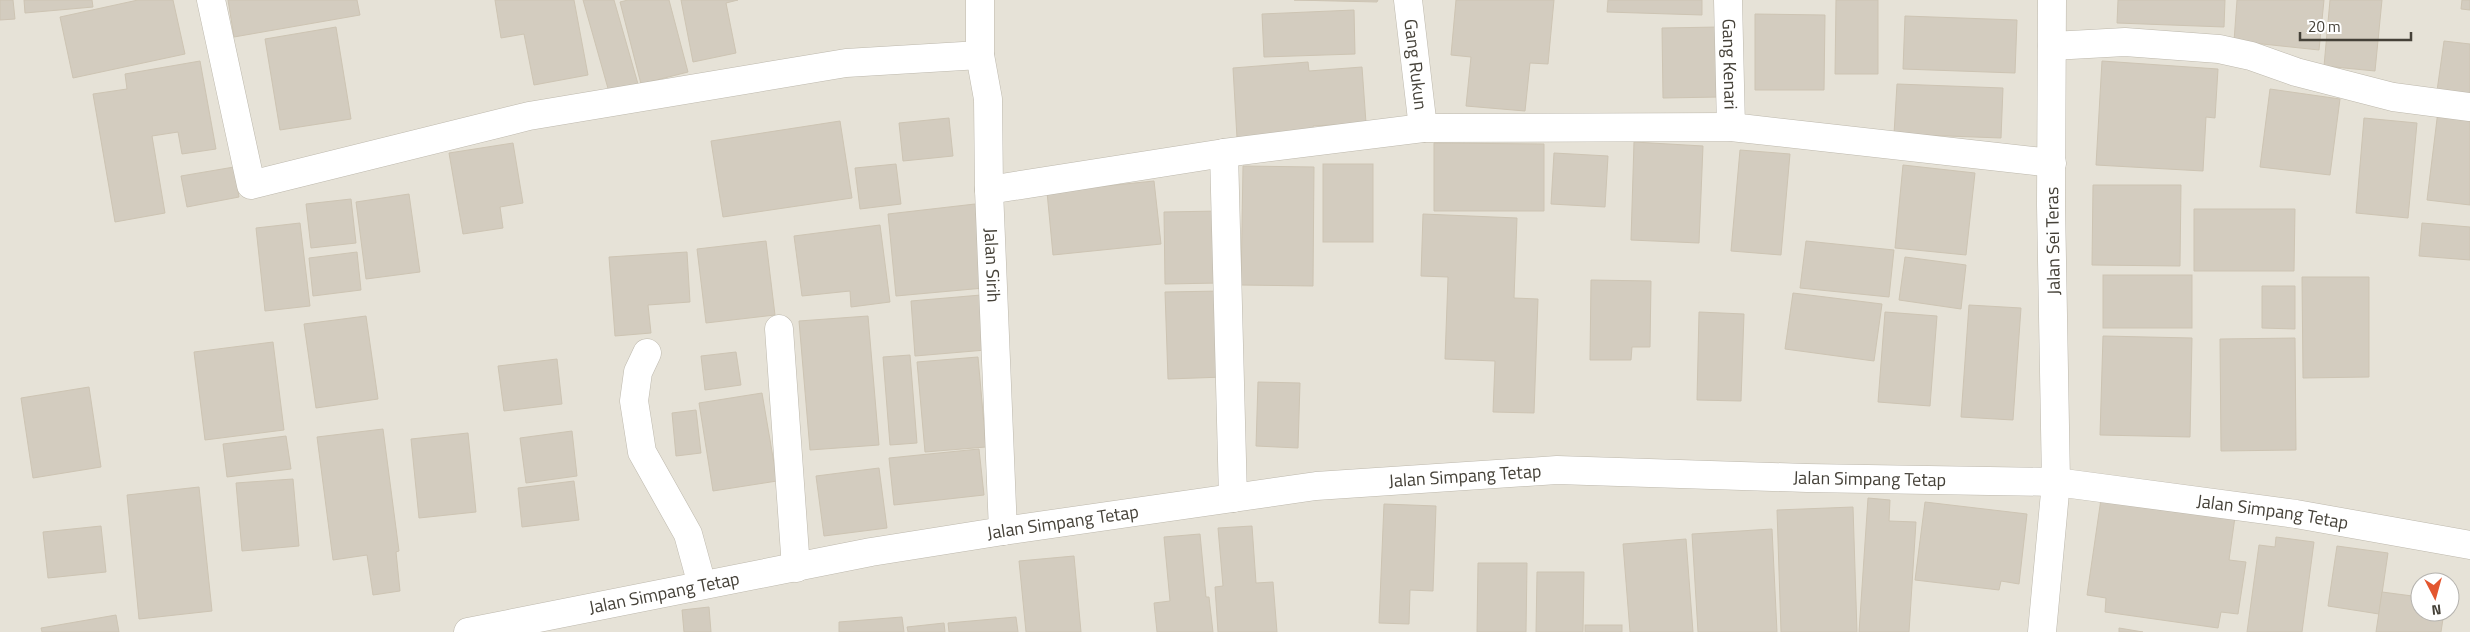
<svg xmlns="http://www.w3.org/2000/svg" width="2470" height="632" font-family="'Titillium Web',sans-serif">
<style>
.residential{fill:#e6e2d7;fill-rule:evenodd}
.building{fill:#d3ccbf;stroke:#cdc4b3}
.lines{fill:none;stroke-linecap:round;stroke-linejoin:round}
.street-casing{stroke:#bdb8ac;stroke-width:29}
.street{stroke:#fff;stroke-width:28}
.labels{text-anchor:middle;stroke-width:4;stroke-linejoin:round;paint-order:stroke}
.street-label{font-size:18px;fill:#454138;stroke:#fff}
</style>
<rect width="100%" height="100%" fill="#f2f0e8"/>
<path class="residential" d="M0 0H2470V632H0ZM2420 582H2450V612H2420Z"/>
<g class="building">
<polygon points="0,0 13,0 15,19 0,20"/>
<polygon points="24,0 92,0 93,7 25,13"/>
<polygon points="138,0 173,0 185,54 73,78 60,17"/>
<polygon points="228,0 357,0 360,15 234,37"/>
<polygon points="495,0 574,0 588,75 534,85 524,34 501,38"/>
<polygon points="583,0 614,0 638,84 609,92"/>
<polygon points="628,0 669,0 688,72 641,84 620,2"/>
<polygon points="681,0 738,0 726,3 736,53 693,62"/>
<polygon points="1294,0 1378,0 1377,2"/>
<polygon points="1456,0 1554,0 1548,64 1530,63 1525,111 1466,106 1471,57 1451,55"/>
<polygon points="1608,0 1702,0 1702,15 1607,12"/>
<polygon points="1836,0 1878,0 1878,74 1835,74"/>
<polygon points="2118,0 2225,0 2224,27 2117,23"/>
<polygon points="2237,0 2324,0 2319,50 2234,41"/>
<polygon points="2330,0 2382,0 2375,71 2324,66"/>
<polygon points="2462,0 2470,0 2470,10 2461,9"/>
<polygon points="1354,10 1355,54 1264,57 1262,14"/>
<polygon points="1755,14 1825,15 1824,90 1755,90"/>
<polygon points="1905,16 2017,20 2015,73 1903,69"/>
<polygon points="336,27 351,119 280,130 265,39"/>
<polygon points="1719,27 1720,97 1663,98 1662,28"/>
<polygon points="2444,41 2470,44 2470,102 2436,98"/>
<polygon points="200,61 216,149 182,154 178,132 152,136 165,213 115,222 93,94 127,89 125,74"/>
<polygon points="2102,61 2218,69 2215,118 2206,117 2203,171 2096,165"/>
<polygon points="1308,62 1309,71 1362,67 1366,123 1313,126 1314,132 1237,138 1233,68"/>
<polygon points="1897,84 2003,88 2001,138 1894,134"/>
<polygon points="2270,89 2340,99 2330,175 2260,167"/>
<polygon points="2438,111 2470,115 2470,205 2427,200"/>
<polygon points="949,118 953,156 903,161 899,123"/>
<polygon points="2364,118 2417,123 2408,218 2356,213"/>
<polygon points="840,121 852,198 723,217 711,141"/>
<polygon points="1634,142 1703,146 1699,243 1631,240"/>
<polygon points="513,143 523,203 500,207 503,228 463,234 449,153"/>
<polygon points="1434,143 1544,144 1544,211 1434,211"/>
<polygon points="1740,150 1790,154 1781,255 1731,251"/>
<polygon points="1554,153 1608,156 1605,207 1551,204"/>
<polygon points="896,164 901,204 860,209 855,168"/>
<rect x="1323" y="164" width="50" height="78"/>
<polygon points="1903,165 1975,173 1966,255 1895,248"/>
<polygon points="1243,166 1314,167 1313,286 1241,285"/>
<polygon points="234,167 239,197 187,207 181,176"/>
<polygon points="1154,181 1161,244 1053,255 1047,192"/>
<polygon points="2093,185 2181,185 2180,266 2092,265"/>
<polygon points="409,194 420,272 366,279 356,202"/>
<polygon points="351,199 356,243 311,248 306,204"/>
<polygon points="975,204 984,288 896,296 888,214"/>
<polygon points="2194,209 2295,209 2294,271 2194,271"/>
<polygon points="1219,211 1220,283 1165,284 1164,212"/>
<polygon points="1423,214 1517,218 1514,298 1538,299 1534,413 1493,412 1495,361 1445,359 1448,277 1421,276"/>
<polygon points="300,223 310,306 265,311 256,228"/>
<polygon points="2422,223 2470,227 2470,260 2419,256"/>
<polygon points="880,225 890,302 851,307 850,291 802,296 794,236"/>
<polygon points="766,241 775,315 706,323 697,249"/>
<polygon points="1806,241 1894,250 1889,297 1800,288"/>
<polygon points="357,252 361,290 313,296 309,258"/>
<polygon points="687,252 690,302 648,305 651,333 615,336 609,257"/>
<polygon points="1905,257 1966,265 1961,309 1899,300"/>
<rect x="2103" y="275" width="89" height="53"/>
<polygon points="2302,277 2369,277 2369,377 2303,378"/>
<polygon points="1591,280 1651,281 1650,347 1632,347 1631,360 1590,360"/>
<polygon points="2262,286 2295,286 2295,329 2262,328"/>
<polygon points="1221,291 1224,377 1168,379 1165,292"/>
<polygon points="1793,293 1882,304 1874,361 1785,349"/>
<polygon points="981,295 986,350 915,356 911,301"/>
<polygon points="1969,305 2021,308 2013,420 1961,417"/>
<polygon points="1699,312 1744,314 1741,401 1697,400"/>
<polygon points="1885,312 1937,316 1930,406 1878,402"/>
<polygon points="366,316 378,399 316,408 304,324"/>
<polygon points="868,316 879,445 810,450 799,321"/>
<polygon points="2103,336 2192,338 2190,437 2100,435"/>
<polygon points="2295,338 2296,450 2221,451 2220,339"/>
<polygon points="273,342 284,430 205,440 194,352"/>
<polygon points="736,352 741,385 705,390 701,356"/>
<polygon points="910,355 917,443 890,445 883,357"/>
<polygon points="978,357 986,447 925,452 917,362"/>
<polygon points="557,359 562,404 504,411 498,366"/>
<polygon points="1258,382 1300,383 1298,448 1256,446"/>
<polygon points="89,387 101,467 33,478 21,398"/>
<polygon points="762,393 777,481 713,491 699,403"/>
<polygon points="696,410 701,453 676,456 672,413"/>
<polygon points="383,429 399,551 396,552 400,591 373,595 367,555 333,560 317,437"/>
<polygon points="572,431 577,476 526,483 520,438"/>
<polygon points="468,433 476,512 419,518 411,439"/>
<polygon points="286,436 291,469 227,477 223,444"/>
<polygon points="979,449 984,495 894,505 889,458"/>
<polygon points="879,468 887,528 824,536 816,476"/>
<polygon points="293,479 299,546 242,551 236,483"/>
<polygon points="574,481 579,520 522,527 518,488"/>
<polygon points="199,487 212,611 139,619 127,495"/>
<polygon points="1868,498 1890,500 1889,521 1916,522 1909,632 1859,632"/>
<polygon points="2101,499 2235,517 2229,560 2246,562 2238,614 2221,612 2218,628 2105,612 2106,598 2087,595"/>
<polygon points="1925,502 2027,514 2019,584 2001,581 1999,590 1915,580"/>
<polygon points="1384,504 1436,506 1433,591 1410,590 1409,624 1379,623"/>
<polygon points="1853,507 1857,632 1781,632 1777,510"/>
<polygon points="101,526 106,572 48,578 43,532"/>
<polygon points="1252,526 1256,583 1273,582 1277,632 1218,632 1215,587 1223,586 1218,528"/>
<polygon points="1772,529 1777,632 1698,632 1692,534"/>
<polygon points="1200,534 1206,597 1209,597 1213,632 1157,632 1154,603 1170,601 1164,537"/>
<polygon points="2276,537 2314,542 2302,632 2247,632 2259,545 2275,547"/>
<polygon points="1686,539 1693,632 1630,632 1623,544"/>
<polygon points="2337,546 2388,553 2379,614 2328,606"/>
<polygon points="1074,556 1081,632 1026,632 1019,561"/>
<polygon points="1478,563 1527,563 1526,632 1477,632"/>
<polygon points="1537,572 1584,572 1583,632 1536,632"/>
<polygon points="2382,592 2420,597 2420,612 2444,612 2441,632 2376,632"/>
<polygon points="709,607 711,632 684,632 682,610"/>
<polygon points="116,615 119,632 42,632 41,628"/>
<polygon points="902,617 904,632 839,632 839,622"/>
<polygon points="1016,617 1018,632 949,632 948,623"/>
<polygon points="944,623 945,632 908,632 907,627"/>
<rect x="1585" y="625" width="37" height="7"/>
<polygon points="2119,628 2143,632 2119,632"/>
</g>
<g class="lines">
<defs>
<g id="street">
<polyline points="211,0 251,185 529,116 846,63 980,55"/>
<path id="s1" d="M980 0V55L988 99 989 190 1003 531"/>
<path id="s2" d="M1408 0 1423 128"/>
<path id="s3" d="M1728 0 1731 127"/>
<polyline points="2052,46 2125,42 2219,49 2251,56 2296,72 2393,97 2470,107"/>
<polyline points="1224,153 1233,498"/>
<polyline points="989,190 1224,153 1423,128 1731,127 2052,163"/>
<polyline points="779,329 796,568"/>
<polyline points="647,353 638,372 634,401 642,452 688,534 702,585"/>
<path id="s4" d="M468 632 871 552 1003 531 1316 486 1557 470 1807 478 2056 482 2296 514 2470 545"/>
<polyline points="2042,632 2056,482 2051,205 2052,0"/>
</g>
</defs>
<use href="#street" class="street-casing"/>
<use href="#street" class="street"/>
</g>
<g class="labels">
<g class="street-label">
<text dy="6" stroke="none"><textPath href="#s2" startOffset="65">Gang Rukun</textPath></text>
<text dy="6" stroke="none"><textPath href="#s3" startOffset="64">Gang Kenari</textPath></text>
<text transform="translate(2053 241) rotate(-91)" y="6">Jalan Sei Teras</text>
<text dy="6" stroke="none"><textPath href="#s1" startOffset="266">Jalan Sirih</textPath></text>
<text dy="6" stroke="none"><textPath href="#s4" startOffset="1010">Jalan Simpang Tetap</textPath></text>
<text dy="6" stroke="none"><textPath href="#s4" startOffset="1415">Jalan Simpang Tetap</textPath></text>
<text dy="6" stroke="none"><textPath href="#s4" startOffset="1820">Jalan Simpang Tetap</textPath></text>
<text dy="6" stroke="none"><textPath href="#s4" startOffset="605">Jalan Simpang Tetap</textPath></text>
<text dy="6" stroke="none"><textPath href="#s4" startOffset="200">Jalan Simpang Tetap</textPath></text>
</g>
</g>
<g transform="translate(2435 597) rotate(174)"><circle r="24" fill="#ffffff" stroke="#b5b3af"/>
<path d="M0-4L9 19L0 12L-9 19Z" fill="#e3562f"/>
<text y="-8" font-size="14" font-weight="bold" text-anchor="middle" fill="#454138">N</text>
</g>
<path d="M2300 32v8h111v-8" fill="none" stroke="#454138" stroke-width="2.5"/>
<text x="2308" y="32" font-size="15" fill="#454138" stroke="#ffffff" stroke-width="4" paint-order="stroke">20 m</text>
</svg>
